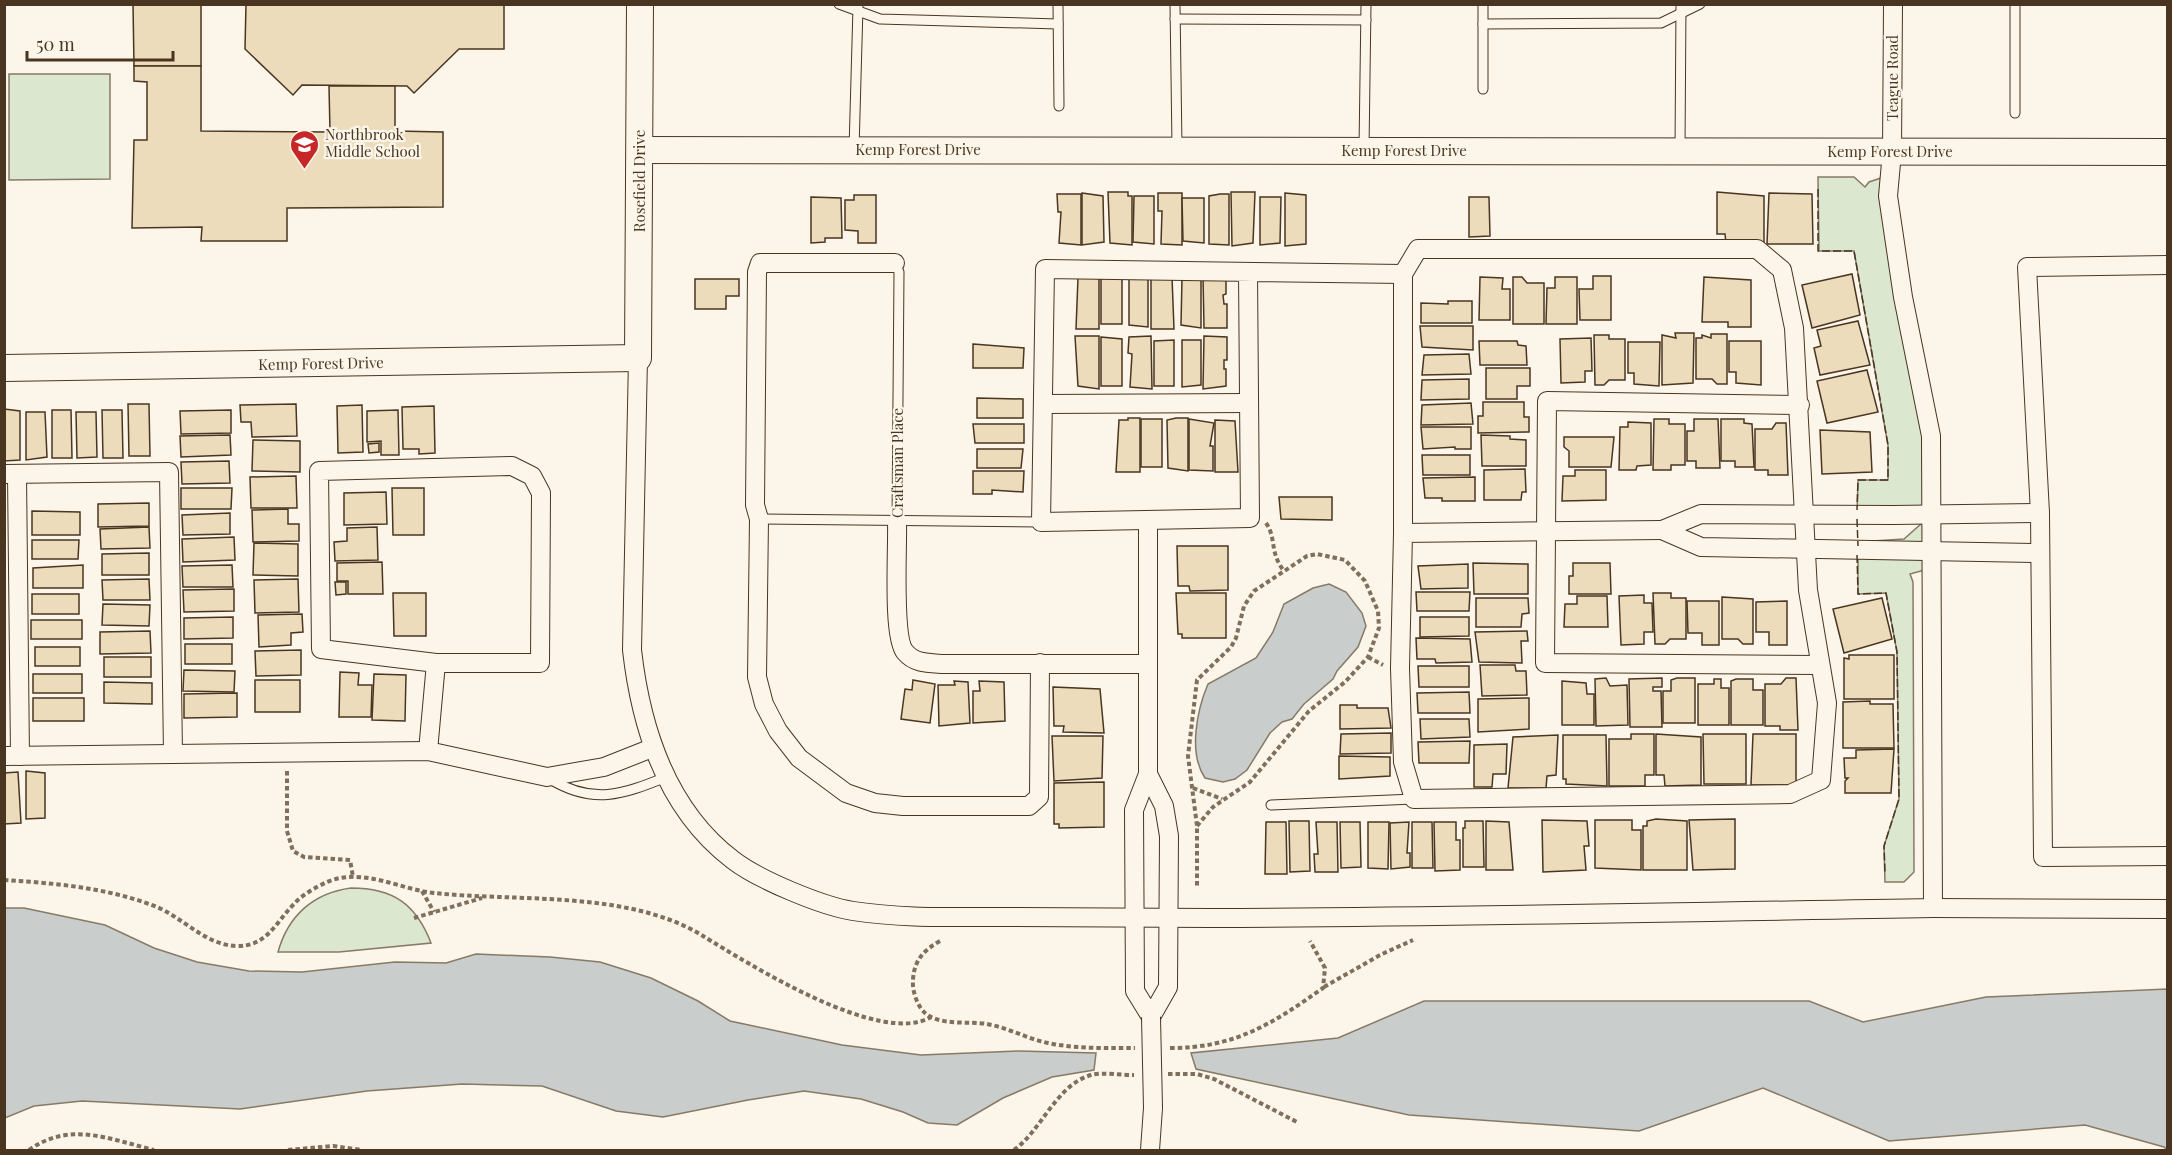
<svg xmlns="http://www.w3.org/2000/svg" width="2172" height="1155" font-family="'Playfair Display',serif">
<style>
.green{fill:#dce7d0;stroke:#887966;stroke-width:1.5}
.water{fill:#c9cecd;stroke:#887966;stroke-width:1.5}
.building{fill:#ecdcbc;stroke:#4a3520;stroke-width:1.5}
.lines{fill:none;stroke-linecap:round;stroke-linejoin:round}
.lane-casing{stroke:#4a3520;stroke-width:11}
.street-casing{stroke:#4a3520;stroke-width:20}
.secondary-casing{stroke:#4a3520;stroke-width:28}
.path{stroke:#7f6f5c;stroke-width:4;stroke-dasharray:4.5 3;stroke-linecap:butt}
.lane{stroke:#fbf6e9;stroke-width:9}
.street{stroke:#fbf6e9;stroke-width:18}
.secondary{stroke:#fbf6e9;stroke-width:26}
.street-bridge-casing{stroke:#4a3520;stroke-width:20;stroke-linecap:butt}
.street-bridge{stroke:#fbf6e9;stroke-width:18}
.fence{stroke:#4a3520;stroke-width:1.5;stroke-dasharray:8 3;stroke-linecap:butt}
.labels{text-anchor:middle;stroke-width:4.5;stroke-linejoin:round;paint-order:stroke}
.street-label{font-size:15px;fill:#4a3520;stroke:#fbf6e9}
.poi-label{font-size:15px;fill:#4a3520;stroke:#fbf6e9;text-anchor:start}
</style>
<rect width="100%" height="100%" fill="#fbf6e9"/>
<g class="green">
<polygon points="9,74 110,74 110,179 9,180"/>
<polygon points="1890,175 1931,436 1932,568 1910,574 1913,582 1914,872 1904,882 1885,882 1884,846 1899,799 1897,652 1886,593 1858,594 1858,542 1904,539 1931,515 1857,515 1858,480 1888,480 1888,445 1854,251 1819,251 1818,177 1854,177 1865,187 1869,182"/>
<path d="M351 888C393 888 416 904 431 943L339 952H278C288 916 313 893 351 888Z"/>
</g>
<g class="water">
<path d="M1329 584 1346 592 1362 613 1366 626 1358 647 1337 671 1333 679 1304 704 1292 719 1282 722 1270 733 1247 770 1235 779 1223 782 1205 778C1188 753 1197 710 1208 684L1256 658 1273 632 1284 604 1313 588Z"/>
<polygon points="5,908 24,908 105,925 154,948 197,962 249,971 302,972 395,962 446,963 476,954 550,957 600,962 651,978 698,1001 730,1021 842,1045 921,1055 1019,1051 1096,1053 1094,1070 1052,1077 1003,1098 957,1125 928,1123 903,1112 861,1099 804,1091 748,1100 663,1117 616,1111 542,1086 462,1084 367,1091 240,1109 82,1101 34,1106 5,1118"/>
<polygon points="2167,989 2167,1150 2164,1147 2085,1125 1889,1141 1763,1088 1639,1131 1409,1115 1196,1069 1191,1053 1338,1038 1424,1001 1809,1001 1863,1022 1986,997"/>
</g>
<g class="building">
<polygon points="133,4 201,4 201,66 134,66"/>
<polygon points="246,4 504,4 504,49 459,49 414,93 407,86 302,85 293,95 245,49"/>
<polygon points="134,66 201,66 201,131 330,132 329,86 395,86 395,131 443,132 443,207 287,208 287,241 201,241 202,227 132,228 134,140 147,140 147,82 134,81"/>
<polygon points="1108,192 1128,192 1128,196 1132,196 1132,245 1110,243"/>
<polygon points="1231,192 1255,192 1253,243 1232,246"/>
<polygon points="1717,192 1764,196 1764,243 1726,243 1725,234 1717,234"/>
<polygon points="1082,193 1103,196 1104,242 1082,245"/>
<polygon points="1158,193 1182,193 1182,245 1161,244 1162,211 1158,211"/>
<polygon points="1285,193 1306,195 1306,244 1285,246"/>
<polygon points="1769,193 1812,194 1813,244 1767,244"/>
<polygon points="1057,194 1081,194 1081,245 1059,243 1061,212 1058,212"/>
<polygon points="1220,194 1229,194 1229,245 1209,244 1209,196"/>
<polygon points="854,195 876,195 876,243 858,243 858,231 845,230 845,200 854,200"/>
<polygon points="1134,196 1154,196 1154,244 1133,242"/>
<polygon points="811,197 841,198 842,238 825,238 825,242 811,243"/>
<polygon points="1260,197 1281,197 1280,243 1260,245"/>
<polygon points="1469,197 1489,197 1490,236 1469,237"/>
<polygon points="1182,198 1204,198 1204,243 1183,241"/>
<polygon points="1852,274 1860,315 1812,328 1802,285"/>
<polygon points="1099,275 1099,329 1076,329 1078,278"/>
<polygon points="1151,275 1172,277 1174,329 1151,329"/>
<polygon points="1148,276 1148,327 1129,325 1129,277"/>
<polygon points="1203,276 1226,278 1226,294 1223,295 1224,304 1227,304 1227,328 1204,328"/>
<polygon points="1593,276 1611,276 1611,320 1580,320 1579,289 1593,289"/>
<polygon points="1110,277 1122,277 1122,324 1101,324 1101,279"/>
<polygon points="1201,277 1201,328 1181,325 1182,278"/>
<polygon points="1480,277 1503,278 1502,289 1510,289 1510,320 1479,320"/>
<polygon points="1513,277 1522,277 1527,283 1544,283 1544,324 1513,324"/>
<polygon points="1555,277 1577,277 1577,324 1546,324 1547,288 1555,288"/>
<polygon points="1704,277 1751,280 1751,327 1728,327 1728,322 1702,322"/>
<polygon points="695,279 739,279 739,296 726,296 726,309 695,309"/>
<polygon points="1448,301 1472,301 1472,323 1421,323 1421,303 1448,304"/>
<polygon points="1858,321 1870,365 1820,375 1814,348 1821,346 1817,330"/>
<polygon points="1420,326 1473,326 1473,350 1422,347"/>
<polygon points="1675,333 1694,333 1693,383 1662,385 1662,335 1676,338"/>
<polygon points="1711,334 1727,334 1727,384 1717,384 1712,379 1696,379 1696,338 1702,338 1702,335 1711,338"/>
<polygon points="1594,335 1609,335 1609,339 1625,339 1625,380 1609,380 1604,385 1595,385"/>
<polygon points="1075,336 1099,336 1099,389 1078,386"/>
<polygon points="1151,336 1152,389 1130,387 1132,354 1128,353 1129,337"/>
<polygon points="1204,336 1227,337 1227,360 1224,360 1224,369 1226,369 1226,386 1203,389"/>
<polygon points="1101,337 1122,339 1122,386 1101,386"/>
<polygon points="1591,338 1592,371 1585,371 1585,382 1561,383 1560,339"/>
<polygon points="1174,340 1174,386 1154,386 1154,341"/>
<polygon points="1182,340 1201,340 1201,385 1182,387"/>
<polygon points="1479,341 1517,341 1518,345 1526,346 1527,365 1480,365"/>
<polygon points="1729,341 1761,341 1761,385 1736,383 1736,372 1729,372"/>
<polygon points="1628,342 1660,342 1659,386 1634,384 1634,373 1628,373"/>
<polygon points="973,344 1024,348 1023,368 973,368"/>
<polygon points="1469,354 1471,374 1422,375 1424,355"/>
<polygon points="1486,368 1530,368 1530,386 1517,386 1517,399 1486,399"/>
<polygon points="1867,370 1878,412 1827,423 1817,381"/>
<polygon points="1469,379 1469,399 1421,400 1422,380"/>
<polygon points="977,398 1023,399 1023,418 977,418"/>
<polygon points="1483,402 1524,402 1524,417 1529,417 1529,432 1478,433 1478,416 1483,416"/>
<polygon points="1471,403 1473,424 1421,425 1422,405"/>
<polygon points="128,404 149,404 150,456 129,456"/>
<polygon points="296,404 297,436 252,437 251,422 241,422 240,405"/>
<polygon points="362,405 363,452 338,453 337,406"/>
<polygon points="434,406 435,453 419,454 419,449 403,449 402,407"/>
<polygon points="4,409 20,411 20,460 4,461"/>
<polygon points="52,410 71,410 72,458 52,458"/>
<polygon points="102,410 122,410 123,458 103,458"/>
<polygon points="231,410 231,433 181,434 180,411"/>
<polygon points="398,410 399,455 381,455 381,441 367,442 367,411"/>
<polygon points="26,412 45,412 47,457 26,460"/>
<polygon points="76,412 96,412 97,457 77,458"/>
<polygon points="1128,418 1140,418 1140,472 1116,472 1119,420 1128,420"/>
<polygon points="1176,418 1188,418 1188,471 1168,468 1167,420"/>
<rect x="1141" y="419" width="21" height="48"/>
<polygon points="1189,419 1214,423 1210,446 1213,446 1213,471 1189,470"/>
<polygon points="1654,419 1669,419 1669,424 1685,424 1685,465 1671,465 1671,470 1653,470"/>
<polygon points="1694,419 1718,419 1720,468 1696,468 1696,461 1687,461 1687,431 1694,431"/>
<polygon points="1721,419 1744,419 1744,423 1752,424 1754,467 1735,467 1735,461 1721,461"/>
<polygon points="1215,420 1235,421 1238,472 1215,472"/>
<polygon points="1628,422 1651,423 1651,465 1637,466 1636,470 1619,470 1620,427 1628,427"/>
<polygon points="1776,423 1786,423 1788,475 1768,475 1768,470 1755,470 1755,429 1772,429"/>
<polygon points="973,424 1024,424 1024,443 975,443"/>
<polygon points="1421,427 1471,427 1471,449 1455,449 1455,447 1423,449"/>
<polygon points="1820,430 1870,432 1872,472 1822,474"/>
<polygon points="230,435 231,455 181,457 180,436"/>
<polygon points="1481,435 1510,436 1510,439 1526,440 1526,466 1482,466"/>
<polygon points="1564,437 1614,437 1611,467 1569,467 1569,451 1564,447"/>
<polygon points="253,440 300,441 300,472 252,471"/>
<polygon points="379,443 379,452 369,453 368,444"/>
<polygon points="977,449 1023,449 1021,468 977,468"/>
<polygon points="1422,455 1470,455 1470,475 1423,475"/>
<polygon points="229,461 230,483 182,484 181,462"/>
<polygon points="1525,469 1526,492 1522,492 1521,500 1484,500 1484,470"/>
<polygon points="1575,470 1606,470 1606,500 1562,501 1563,476 1575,476"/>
<polygon points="973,471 1024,471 1023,492 992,490 992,494 973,494"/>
<polygon points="296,476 297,508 251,508 250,477"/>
<polygon points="1475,477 1475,501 1442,501 1442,498 1425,498 1423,478"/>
<polygon points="181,488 232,488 231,509 181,509"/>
<polygon points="392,488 424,488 424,535 393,535"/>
<polygon points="386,492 387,524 344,525 344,493"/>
<polygon points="1279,497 1332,497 1332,520 1281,519"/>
<polygon points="149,503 149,526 98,527 98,504"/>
<polygon points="288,509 288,524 299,524 299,541 253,542 252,510"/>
<polygon points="32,511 80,512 80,535 32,535"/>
<polygon points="230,513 230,534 183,535 182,515"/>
<polygon points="149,527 150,548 101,549 100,529"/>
<polygon points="377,527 378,560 335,561 334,542 347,541 347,528"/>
<polygon points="234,537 235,560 183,562 182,539"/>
<polygon points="32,540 79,540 78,559 32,559"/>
<polygon points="254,543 298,544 298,576 253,575"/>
<polygon points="1177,546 1228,546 1228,590 1190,591 1189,586 1178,586"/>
<polygon points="149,553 149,575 102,575 102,554"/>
<polygon points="382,562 383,594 348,594 348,581 337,581 337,563"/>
<polygon points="1473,563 1528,564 1528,594 1474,594"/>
<polygon points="1573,563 1610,563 1611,594 1569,594 1569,576 1573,576"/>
<polygon points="1468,564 1468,588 1421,589 1418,566"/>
<polygon points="83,565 83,588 33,588 33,568"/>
<polygon points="232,565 233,587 183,587 182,566"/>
<polygon points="149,579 150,600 103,600 102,580"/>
<polygon points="298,579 299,612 255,613 254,580"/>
<polygon points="335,582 346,582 346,594 336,595"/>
<polygon points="234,589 234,611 184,612 183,590"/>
<polygon points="1416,592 1470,592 1469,611 1417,611"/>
<polygon points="393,593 426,593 426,636 394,636"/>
<polygon points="1176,593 1226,593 1226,638 1182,638 1182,634 1178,634"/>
<polygon points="1653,593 1671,593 1671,598 1686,598 1686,639 1670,639 1665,644 1655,644"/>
<rect x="32" y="594" width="47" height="20"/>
<polygon points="1644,595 1644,603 1652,603 1653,632 1644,632 1644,644 1621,645 1619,596"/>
<polygon points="1577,596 1607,596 1608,627 1564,627 1565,604 1577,604"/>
<polygon points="1722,597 1753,599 1753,644 1743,644 1738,639 1722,639"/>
<polygon points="1476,598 1528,598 1529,613 1522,614 1521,627 1476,627"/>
<polygon points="1882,598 1892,639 1844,653 1833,609"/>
<polygon points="1687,601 1719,601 1719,645 1702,645 1702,633 1688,633"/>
<polygon points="1787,601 1787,645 1769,645 1769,632 1756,632 1756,602"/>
<polygon points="103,604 150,605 149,626 102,625"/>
<polygon points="302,614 303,632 291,633 291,645 259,647 258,615"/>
<polygon points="233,617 233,638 184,639 184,618"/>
<polygon points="1420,617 1469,617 1469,636 1420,637"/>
<rect x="31" y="620" width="51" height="19"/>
<polygon points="150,631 151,653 100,654 100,632"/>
<polygon points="1527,631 1528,641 1521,641 1522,663 1479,662 1475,632"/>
<polygon points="1416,638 1470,639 1472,662 1436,663 1435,659 1417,659"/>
<rect x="185" y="644" width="47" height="20"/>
<rect x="35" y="647" width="45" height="19"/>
<polygon points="301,650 301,675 256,676 255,651"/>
<polygon points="1849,655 1894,655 1894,699 1844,699 1844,658 1849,659"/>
<rect x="104" y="657" width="47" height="20"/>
<polygon points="1480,665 1515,665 1516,671 1526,671 1527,695 1482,696"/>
<polygon points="1418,666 1469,666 1469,687 1419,687"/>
<polygon points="184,670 235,671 234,692 183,691"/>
<polygon points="340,672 359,673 358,685 372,685 371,717 339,717"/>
<rect x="33" y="674" width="49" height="19"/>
<polygon points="374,674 406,675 405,721 372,720"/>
<polygon points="1606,678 1610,686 1627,685 1628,725 1596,726 1595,679"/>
<polygon points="1662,678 1662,687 1653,687 1653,691 1661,691 1662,727 1630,727 1629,679"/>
<polygon points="1677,678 1695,678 1695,723 1663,723 1663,691 1671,691 1671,680"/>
<polygon points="1786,678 1796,678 1798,730 1780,730 1780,726 1765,726 1765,684 1781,684"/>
<polygon points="1714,679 1721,679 1721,688 1729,688 1729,725 1698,725 1698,684 1714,684"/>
<polygon points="1736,679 1753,679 1753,690 1763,690 1763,725 1731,725 1731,681"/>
<rect x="255" y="680" width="45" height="32"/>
<polygon points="913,680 935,684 930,723 901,719 905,689 912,690"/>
<polygon points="954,681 968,682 970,723 939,726 938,685 955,685"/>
<polygon points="979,681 1004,682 1005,721 973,723 973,691 980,691"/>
<polygon points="1562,681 1586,683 1587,694 1594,694 1594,725 1562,725"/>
<polygon points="104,682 152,683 152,704 104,703"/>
<polygon points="1053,687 1100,689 1104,733 1063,732 1064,726 1054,726"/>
<polygon points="1469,692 1470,713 1418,713 1417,693"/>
<polygon points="237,693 237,717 184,718 184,694"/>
<rect x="33" y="698" width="51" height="23"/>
<polygon points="1529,698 1529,729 1478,732 1478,699"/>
<polygon points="1870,701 1870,704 1893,704 1894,748 1843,748 1843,702"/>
<polygon points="1340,705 1357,705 1357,708 1388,708 1391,728 1340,729"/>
<polygon points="1420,719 1469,719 1470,737 1421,739"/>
<polygon points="1391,733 1391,753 1340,754 1341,734"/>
<polygon points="1631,734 1654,734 1654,775 1645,775 1645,786 1609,786 1609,739 1631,739"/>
<polygon points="1656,734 1701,737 1701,785 1665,786 1664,775 1656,775"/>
<polygon points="1703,734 1746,734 1746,784 1704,784"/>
<polygon points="1753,734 1796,734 1796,785 1751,785"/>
<polygon points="1558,735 1556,775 1547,776 1546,788 1508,788 1513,737"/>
<polygon points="1563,735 1606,735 1607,786 1566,784 1566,779 1563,779"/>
<polygon points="1052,736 1103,736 1102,778 1054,781"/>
<polygon points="1470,741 1469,763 1419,763 1418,742"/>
<polygon points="1507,744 1506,774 1493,774 1492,787 1474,787 1474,745"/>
<polygon points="1894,749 1891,793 1845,793 1845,781 1848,778 1845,778 1844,758 1856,758 1856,750"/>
<polygon points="1339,756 1390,757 1390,776 1339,779"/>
<polygon points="26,771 45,773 45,818 26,819"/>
<polygon points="18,772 21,823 4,824 4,773"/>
<polygon points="1104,782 1104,827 1059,828 1059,824 1054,824 1054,783"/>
<polygon points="1656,819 1687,821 1687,870 1643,870 1643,826 1647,826 1647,821"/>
<polygon points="1735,819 1735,869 1693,870 1689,820"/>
<polygon points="1542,820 1587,821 1589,846 1584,846 1586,870 1543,872"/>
<polygon points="1595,820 1632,820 1632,830 1641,830 1641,870 1595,868"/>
<polygon points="1289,821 1309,821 1310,871 1290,872"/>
<polygon points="1465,821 1483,821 1484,867 1463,867 1463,828 1465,828"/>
<polygon points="1486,821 1509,822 1513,870 1486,870"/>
<polygon points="1266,822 1286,822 1287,874 1265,874"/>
<polygon points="1316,822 1337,822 1338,872 1315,872 1314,854 1318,854"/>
<polygon points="1340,822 1360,822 1361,867 1341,868"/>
<polygon points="1368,822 1389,822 1388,869 1368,868"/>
<polygon points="1409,822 1407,853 1410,853 1410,867 1391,869 1390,823"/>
<polygon points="1412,822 1432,822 1433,868 1412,868"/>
<polygon points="1434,822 1456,822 1456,840 1460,840 1460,870 1435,871"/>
</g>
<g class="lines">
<defs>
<g id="lane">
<polyline points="839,4 880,19 1058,24"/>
<polyline points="1058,4 1059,106"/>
<polyline points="1175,4 1177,148"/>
<polyline points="1483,4 1483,89"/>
<polyline points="2015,4 2015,113"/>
<polyline points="1175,19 1366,20"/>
<polyline points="1483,24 1661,23 1700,4"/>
<polyline points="854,149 858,7"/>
<polyline points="1364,149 1366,4"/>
<polyline points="1680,149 1681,4"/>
<polyline points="895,263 899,272 897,522"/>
<polyline points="759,519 1041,522"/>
<path d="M550 779C593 805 622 795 666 777"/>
<polyline points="1271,805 1414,799"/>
</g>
<g id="street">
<polyline points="895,263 760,263 757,272 755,505 759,519 757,677 764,704 778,731 799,758 846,793 875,803 903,806 1029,806 1039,797 1040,663"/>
<polyline points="2168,265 2027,267 2040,513 2043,857 2168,856"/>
<polyline points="1248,272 1250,518 1041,522 1045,269 1403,274"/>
<path d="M638 358 632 650C641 729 667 810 733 860 759 880 822 906 853 911 899 918 945 917 992 917 1065 918 1138 918 1211 918 1451 917 1692 912 1933 908L1931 436 1903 297 1888 196 1892 152 1893 4"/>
<polyline points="1043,404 1249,403"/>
<polyline points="1800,405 1547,401 1545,663 1820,665"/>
<polyline points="4,474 169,472 173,754"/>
<polyline points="17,474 20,756"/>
<polyline points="2040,513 1894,515 1701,514 1662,530 1701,547 2040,553"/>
<polyline points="1148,521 1148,774 1134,810 1135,991 1151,1017 1168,987 1169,836 1164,806 1148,774"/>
<path d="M897 522C898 546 892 637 905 652 915 664 929 663 944 664H1147"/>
<polyline points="1403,533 1400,668 1403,762 1414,799 1790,794 1821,780 1827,703 1808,590 1794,328 1782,270 1757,249 1418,249 1403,274 1403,533 1662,530"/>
<polyline points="428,751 436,663 321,649 319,471 512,466 532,476 541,493 540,663 436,663"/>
<polyline points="4,756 428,751 547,777 604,767 652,748"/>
<polyline points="1933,908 2168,909"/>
<polyline points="1150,1150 1153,1108"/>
</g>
<g id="secondary">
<polyline points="640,150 2168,152"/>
<polyline points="4,368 638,358 640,4"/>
</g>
</defs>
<use href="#lane" class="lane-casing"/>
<use href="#street" class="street-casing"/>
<use href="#secondary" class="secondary-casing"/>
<g class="path">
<path d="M1266 523C1277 539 1269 552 1284 571"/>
<polyline points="1368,657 1383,665"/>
<polyline points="287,771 287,831 293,851 304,857 350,860 353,877"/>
<polyline points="1193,788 1222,799"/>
<polyline points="1197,826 1213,807 1250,782 1309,711 1345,682 1368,657 1379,628 1378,611 1365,581 1345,560 1317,554 1307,556 1254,591 1244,606 1236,638 1231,647 1197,680 1188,756 1197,826 1197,887"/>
<path d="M4 880C54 883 110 888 157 907 183 918 206 945 236 946 267 947 276 922 294 904 302 895 316 887 327 882 362 867 399 889 434 893 518 902 629 890 703 936 749 964 880 1047 931 1017"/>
<polyline points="422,891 434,912"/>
<polyline points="414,918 482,898"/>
<path d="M940 941C924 950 914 960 913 980 912 990 917 1006 925 1013 940 1026 969 1021 987 1024 1009 1028 1028 1039 1048 1043 1077 1049 1106 1048 1135 1048"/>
<polyline points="1324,987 1380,955 1413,940"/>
<path d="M1170 1048C1235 1048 1272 1024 1323 988L1325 968 1310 941"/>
<polyline points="1168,1074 1197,1074 1214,1079 1297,1122"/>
<path d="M29 1150C70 1121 109 1139 154 1150"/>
<polyline points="288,1150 333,1146 362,1150"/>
<path d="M1014 1150C1042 1130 1056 1085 1091 1075 1103 1072 1121 1075 1134 1075"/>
</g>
<use href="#lane" class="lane"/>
<use href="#street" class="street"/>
<use href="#secondary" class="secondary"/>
<defs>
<polyline id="street-bridge" points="1151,1017 1153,1108"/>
</defs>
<use href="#street-bridge" class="street-bridge-casing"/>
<use href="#street-bridge" class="street-bridge"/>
<g class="fence">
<polyline points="1818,189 1818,251 1854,251 1888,445 1888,480 1858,480 1857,510"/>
<polyline points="1857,519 1858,546"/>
<polyline points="1857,555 1858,594 1886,593 1897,652 1899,799 1884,846 1885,873"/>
</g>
</g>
<defs>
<symbol id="school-pin" viewBox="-11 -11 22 30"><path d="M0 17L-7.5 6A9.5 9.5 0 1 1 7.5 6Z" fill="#c62828" stroke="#fbf6e9"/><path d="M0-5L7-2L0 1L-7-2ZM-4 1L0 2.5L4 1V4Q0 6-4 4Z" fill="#fff"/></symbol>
</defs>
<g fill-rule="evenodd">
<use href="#school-pin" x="288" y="128" width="33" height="45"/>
</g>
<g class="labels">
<g class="street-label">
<text transform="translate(1893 78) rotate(-90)" y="5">Teague Road</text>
<text x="918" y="155">Kemp Forest Drive</text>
<text x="1404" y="156">Kemp Forest Drive</text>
<text x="1890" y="157">Kemp Forest Drive</text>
<text transform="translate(640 181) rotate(-90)" y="5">Rosefield Drive</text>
<text transform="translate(321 364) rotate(-1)" y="5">Kemp Forest Drive</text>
<text transform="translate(898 463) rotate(-90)" y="5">Craftsman Place</text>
</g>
<g class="poi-label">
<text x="325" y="140">Northbrook<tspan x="325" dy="17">Middle School</tspan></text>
</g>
</g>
<rect width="2172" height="1155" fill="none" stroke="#4a3520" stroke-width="12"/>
<path d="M27 51v9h146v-9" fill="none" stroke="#4a3520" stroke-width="3"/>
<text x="36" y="51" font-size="18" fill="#4a3520" stroke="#fbf6e9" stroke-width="4.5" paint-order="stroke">50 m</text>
</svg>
